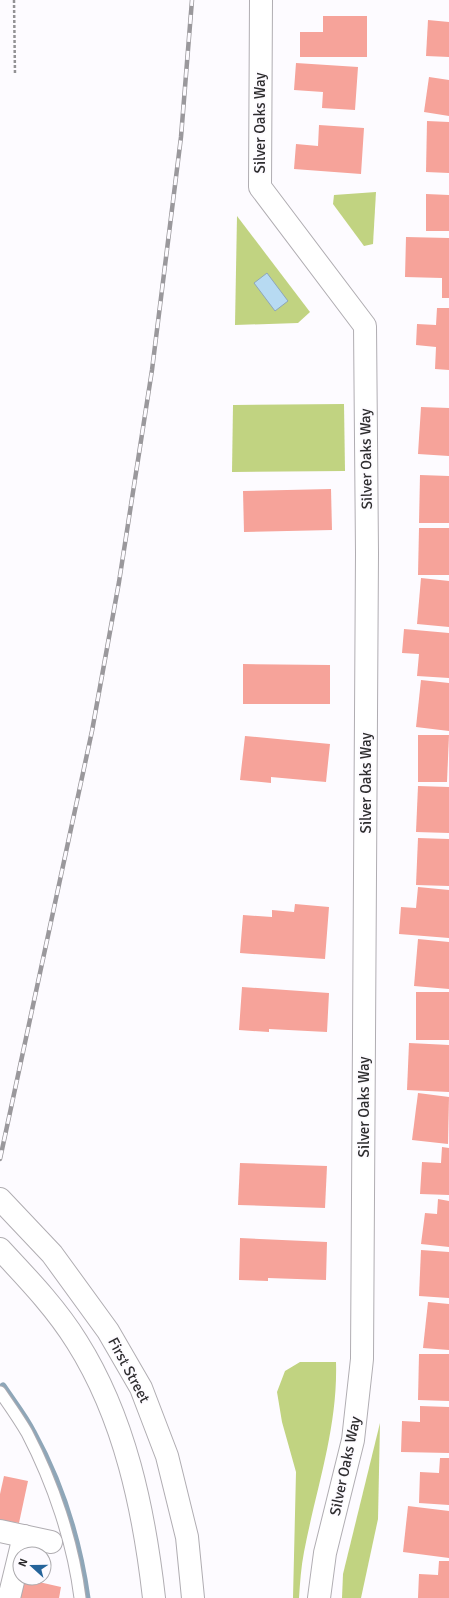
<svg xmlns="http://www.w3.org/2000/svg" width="449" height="1598" font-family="Signika,sans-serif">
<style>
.green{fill:#c1d381}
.water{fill:#b7daf2;stroke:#8ea6b8}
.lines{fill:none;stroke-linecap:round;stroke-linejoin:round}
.stream{stroke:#8ea6b8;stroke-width:7}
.building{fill:#f6a39a}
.service-casing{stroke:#b0adb2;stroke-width:13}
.minor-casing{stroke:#b0adb2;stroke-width:24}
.primary-casing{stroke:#b0adb2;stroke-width:24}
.path{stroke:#939295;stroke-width:2.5;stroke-dasharray:3 2;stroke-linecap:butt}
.service{stroke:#fff;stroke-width:11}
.minor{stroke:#fff;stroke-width:22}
.primary{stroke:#fff;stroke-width:22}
.rail-casing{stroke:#9a989c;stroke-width:4.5}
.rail{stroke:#fdfbff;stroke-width:3;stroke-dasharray:9;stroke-linecap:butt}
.labels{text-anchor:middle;stroke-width:3.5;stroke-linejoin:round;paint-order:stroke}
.street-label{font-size:15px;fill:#2e2d2f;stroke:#fdfbff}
</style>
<rect width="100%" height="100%" fill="#fdfbff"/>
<g class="green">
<polygon points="376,192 373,244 364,246 333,204 334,195"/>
<polygon points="237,216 310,312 298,323 235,325"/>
<polygon points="344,404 345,471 232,472 233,405"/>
<path d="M300 1362H336C338 1428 316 1489 304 1552 301 1567 300 1583 299 1598H293L296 1472 282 1422 277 1392 285 1371Z"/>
<polygon points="380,1423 378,1519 361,1598 342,1598 343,1574"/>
</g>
<polygon class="water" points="267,273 288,301 275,311 254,283"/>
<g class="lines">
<path class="stream" d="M3 1386C13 1401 25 1416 33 1432 61 1483 79 1541 87 1598"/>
</g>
<g class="building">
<polygon points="323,16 367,16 367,57 300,57 300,32 323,32"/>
<polygon points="428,20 449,22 449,57 426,56"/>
<polygon points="296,63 358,67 355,110 322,108 323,92 294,90"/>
<polygon points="429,77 449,80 449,116 424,112"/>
<polygon points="427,121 449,122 449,173 426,172"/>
<polygon points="319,125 364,128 361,174 294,169 296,144 318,146"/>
<polygon points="426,194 449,195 449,231 426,231"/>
<polygon points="406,237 449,238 449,298 442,298 442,278 405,277"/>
<polygon points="437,308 449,308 449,370 435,369 436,347 416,345 417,324 436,325"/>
<polygon points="421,407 449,408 449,456 418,454"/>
<polygon points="420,475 449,476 449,523 419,523"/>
<polygon points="331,489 332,530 244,532 243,491"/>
<polygon points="419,528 449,528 449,575 418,575"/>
<polygon points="421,578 449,581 449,627 417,624"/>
<polygon points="404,629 449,633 449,678 417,676 419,654 402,653"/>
<polygon points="243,664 330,665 330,704 243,704"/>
<polygon points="421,680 449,683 449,731 416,727"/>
<polygon points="418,735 449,735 447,782 418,782"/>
<polygon points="245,736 330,744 326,782 271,777 271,783 240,780"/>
<polygon points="418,786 449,787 449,833 416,832"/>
<polygon points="418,838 449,839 449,886 416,885"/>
<polygon points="418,887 449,890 449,938 399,934 401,907 416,908"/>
<polygon points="295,904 329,907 325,959 240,953 243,915 272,917 272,910 294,912"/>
<polygon points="418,939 449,942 449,989 414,986"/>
<polygon points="242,987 329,993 327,1032 269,1029 269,1032 239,1030"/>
<rect x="416" y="992" width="33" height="48"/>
<polygon points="409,1043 449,1045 449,1092 407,1090"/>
<polygon points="418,1093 449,1097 448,1144 412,1140"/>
<polygon points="442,1147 449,1148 449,1195 420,1194 422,1162 441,1163"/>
<polygon points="240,1163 327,1166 325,1208 238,1205"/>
<polygon points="438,1199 449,1201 449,1247 421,1244 425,1213 437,1214"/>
<polygon points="240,1238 327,1242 326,1280 268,1278 268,1281 239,1280"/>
<polygon points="421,1250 449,1252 449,1298 419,1296"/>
<polygon points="428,1302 449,1304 449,1350 423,1348"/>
<polygon points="419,1354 449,1354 449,1401 418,1400"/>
<polygon points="420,1406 449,1407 449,1453 401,1452 402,1421 420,1422"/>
<polygon points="440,1458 449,1458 449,1505 419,1503 420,1472 439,1473"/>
<polygon points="4,1476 28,1481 19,1523 0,1520 0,1494"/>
<polygon points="408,1506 449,1511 449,1558 403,1552"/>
<polygon points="439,1561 449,1561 449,1598 418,1598 419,1574 438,1575"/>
<polygon points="21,1578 61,1587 59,1598 16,1598"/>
</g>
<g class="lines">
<defs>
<path id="service" d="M0 1392C9 1405 19 1419 27 1433 53 1483 73 1542 80 1598"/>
<g id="minor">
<polyline points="261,0 260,187 365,326 367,553 362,1359 353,1440 325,1553 319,1598"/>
<polyline points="0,1531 51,1542"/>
<polyline points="9,1598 24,1536"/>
</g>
<g id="primary">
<polyline points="0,1199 52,1254 108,1331 141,1388 167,1456 187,1537 193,1598"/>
<path d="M0 1249C28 1279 56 1308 77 1342 125 1418 144 1510 154 1598"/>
</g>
</defs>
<use href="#service" class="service-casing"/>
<use href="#minor" class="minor-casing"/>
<use href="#primary" class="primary-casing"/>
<polyline class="path" points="14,0 15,74"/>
<use href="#service" class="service"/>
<use href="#minor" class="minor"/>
<use href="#primary" class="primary"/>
<defs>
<polyline id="rail" points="0,1159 92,731 119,582 152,370 181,137 192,0"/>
</defs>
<use href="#rail" class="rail-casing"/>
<use href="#rail" class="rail"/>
</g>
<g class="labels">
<g class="street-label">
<text transform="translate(260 123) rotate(-90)" y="5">Silver Oaks Way</text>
<text transform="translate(366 459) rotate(-91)" y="5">Silver Oaks Way</text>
<text transform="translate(366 783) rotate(-90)" y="5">Silver Oaks Way</text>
<text transform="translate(364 1107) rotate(-90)" y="5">Silver Oaks Way</text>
<text transform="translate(129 1370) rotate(62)" y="5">First Street</text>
<text transform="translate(345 1466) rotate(-78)" y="5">Silver Oaks Way</text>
</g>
</g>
<g transform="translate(32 1566) rotate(291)"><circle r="19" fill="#fdfbff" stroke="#aaa9ac"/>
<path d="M0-3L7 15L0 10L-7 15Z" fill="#25649a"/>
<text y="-6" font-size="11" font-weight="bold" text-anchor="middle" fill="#2e2d2f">N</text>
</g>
</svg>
